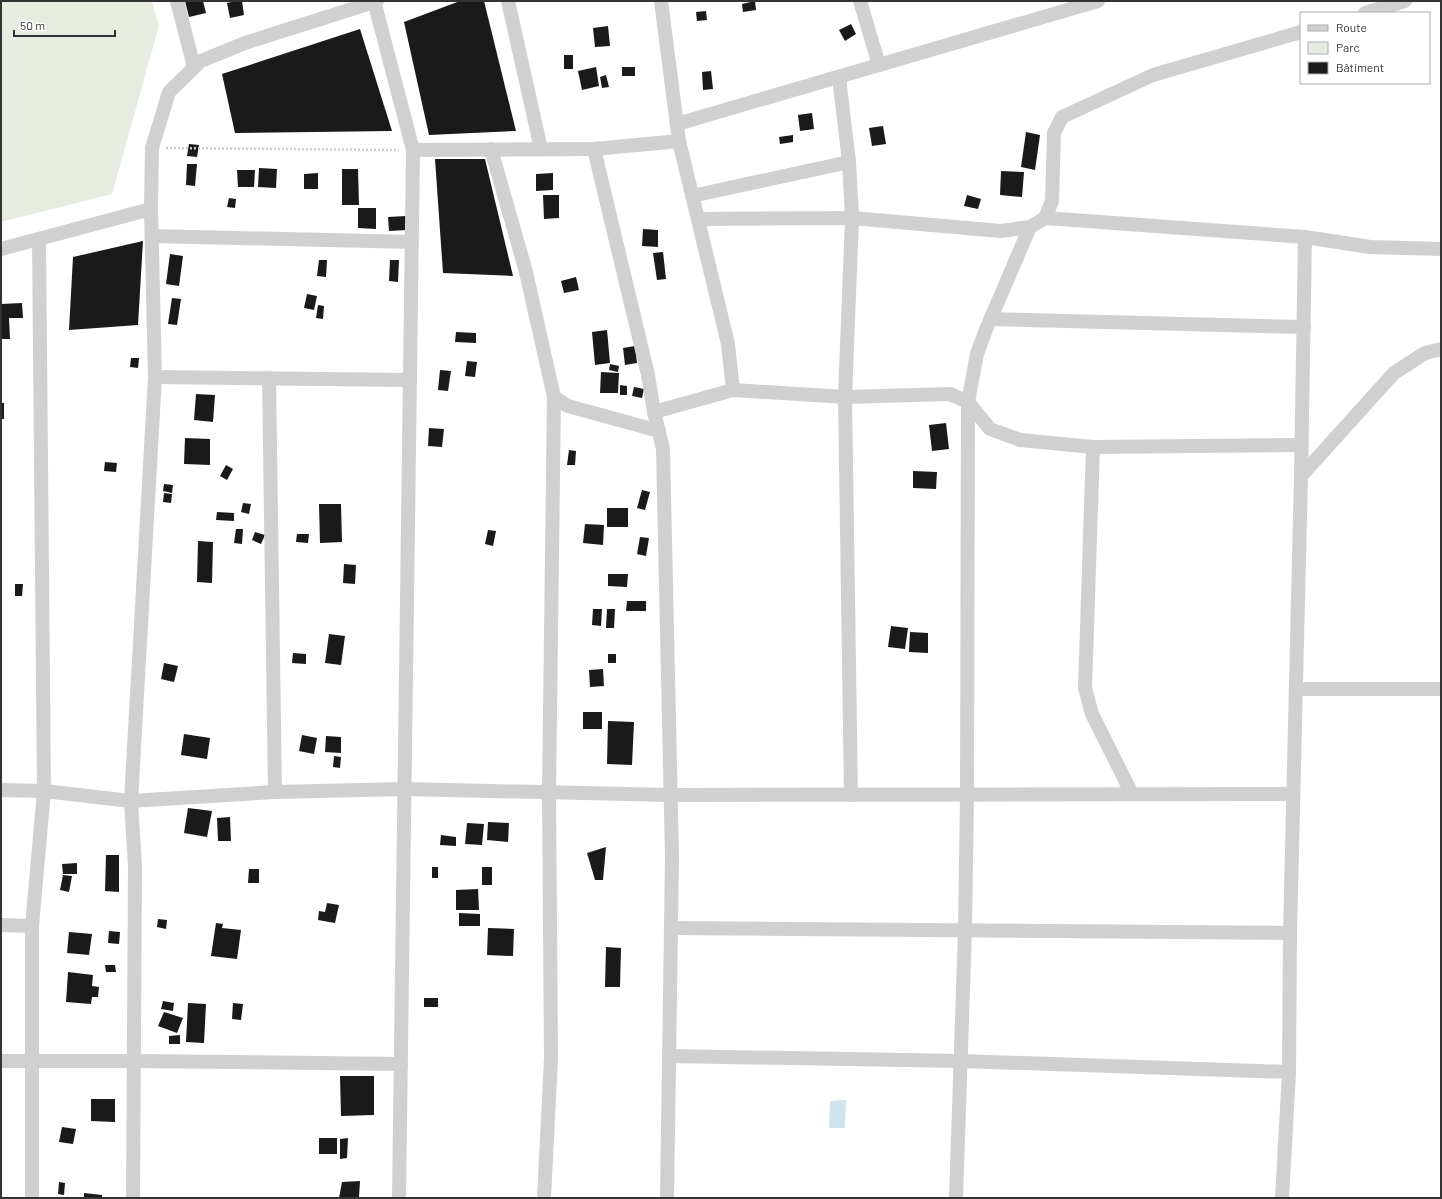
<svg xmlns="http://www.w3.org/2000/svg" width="1442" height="1199" font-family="Barlow,sans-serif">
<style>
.green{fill:#e6ecdf}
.water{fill:#cfe2ee}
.building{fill:#1a1a1a}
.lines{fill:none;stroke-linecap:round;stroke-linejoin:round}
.path{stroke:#cdcdcd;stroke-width:2.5;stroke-dasharray:2 2;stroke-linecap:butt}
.minor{stroke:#d0d0d0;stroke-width:14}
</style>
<rect width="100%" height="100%" fill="#fff"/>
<polygon class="green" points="1,1 152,1 159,26 112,194 1,222"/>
<polygon class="water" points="846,1100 845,1128 829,1128 830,1101"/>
<g class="building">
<polygon points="185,1 203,1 206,13 189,17"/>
<polygon points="236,1 242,1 244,15 230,18 227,3"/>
<polygon points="460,1 484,1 516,131 429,135 404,22"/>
<polygon points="755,1 756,10 743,12 742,4"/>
<polygon points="706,11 707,20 697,21 696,12"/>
<polygon points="851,24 856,34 845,41 839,30"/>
<polygon points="608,26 610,46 595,47 593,28"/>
<polygon points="360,29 392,131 235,133 222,74"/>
<rect x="564" y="55" width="9" height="14"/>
<polygon points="596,67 599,86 582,90 578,71"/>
<rect x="622" y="67" width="13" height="9"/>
<polygon points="711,71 713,89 703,90 702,72"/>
<polygon points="606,75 609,87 602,88 600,77"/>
<polygon points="812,113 814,129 800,131 798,115"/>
<polygon points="883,126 886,144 872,146 869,128"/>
<polygon points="1026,132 1040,135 1035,170 1021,167"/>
<polygon points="793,135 793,142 780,144 779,137"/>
<polygon points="189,144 199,145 197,157 187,156"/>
<polygon points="435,159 485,159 513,276 443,273"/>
<polygon points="187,164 197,164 195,186 186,185"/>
<polygon points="259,168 277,169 276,188 258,187"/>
<polygon points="342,169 358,169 359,205 342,205"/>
<polygon points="237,170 255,170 254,187 238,187"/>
<polygon points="1001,171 1024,172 1022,197 1000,195"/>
<polygon points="318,173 318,189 304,189 304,174"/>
<polygon points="553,173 553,190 536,191 536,174"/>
<polygon points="543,195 559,195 559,218 544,219"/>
<polygon points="967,195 981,199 978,209 964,206"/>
<polygon points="229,198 236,199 235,208 227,207"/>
<polygon points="358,208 376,208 376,229 358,228"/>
<polygon points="406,216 407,230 389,231 388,217"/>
<polygon points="643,229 658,230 658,247 642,246"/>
<polygon points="143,241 138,325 69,330 73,257"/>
<polygon points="663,252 666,279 657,280 653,253"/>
<polygon points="170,254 183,256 179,286 166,284"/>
<polygon points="319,260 327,260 326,277 317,276"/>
<polygon points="390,260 399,260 398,282 389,281"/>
<polygon points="576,277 579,290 564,293 561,281"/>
<polygon points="307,294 317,296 314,310 304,308"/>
<polygon points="172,298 181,299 177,325 168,324"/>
<polygon points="22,303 23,318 9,318 10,339 1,339 1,304"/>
<polygon points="318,305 324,306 323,319 316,318"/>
<polygon points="607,330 610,363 595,365 592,332"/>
<polygon points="456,332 476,333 476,343 455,342"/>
<polygon points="635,346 637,363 625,365 623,348"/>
<polygon points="131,358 139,358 138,368 130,367"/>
<polygon points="467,361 477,362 475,377 465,376"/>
<polygon points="610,364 619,366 618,372 609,370"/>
<polygon points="440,370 451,371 448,391 438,390"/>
<polygon points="601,372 619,373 618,393 600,393"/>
<polygon points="620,385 627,386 627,395 620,395"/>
<polygon points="634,387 644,389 642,398 632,396"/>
<polygon points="196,394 215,395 213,422 194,420"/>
<rect x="1" y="403" width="3" height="16"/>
<polygon points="946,423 949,449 932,451 929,425"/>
<polygon points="429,428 444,429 442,447 428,446"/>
<polygon points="185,438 210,439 210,465 184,464"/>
<polygon points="569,450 576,451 575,465 567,465"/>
<polygon points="105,462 117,463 116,472 104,471"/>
<polygon points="226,465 233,469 227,480 220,476"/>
<polygon points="913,471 937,472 936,489 913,488"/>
<polygon points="164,484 173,485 172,493 163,491"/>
<polygon points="642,490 650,492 645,510 637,508"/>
<polygon points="164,493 172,494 171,503 163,502"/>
<polygon points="243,503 251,504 249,514 241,512"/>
<polygon points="319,504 341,504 342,542 320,543"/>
<rect x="607" y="508" width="21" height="19"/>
<polygon points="217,512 234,513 234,521 216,520"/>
<polygon points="585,524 604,525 603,545 583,543"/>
<polygon points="236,529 243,529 242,544 234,543"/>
<polygon points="488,530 496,531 493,546 485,544"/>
<polygon points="255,532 265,535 261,544 252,540"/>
<polygon points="297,534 309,534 308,543 296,542"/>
<polygon points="640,537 649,538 646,556 637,554"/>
<polygon points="198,541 213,542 212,583 197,582"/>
<polygon points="344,564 356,565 355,584 343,583"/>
<polygon points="608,574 628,574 627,587 608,586"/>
<polygon points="15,584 23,584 22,596 15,596"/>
<polygon points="627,601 646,601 646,611 626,611"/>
<polygon points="593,609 602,609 601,626 592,625"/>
<polygon points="607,609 615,609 614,628 606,628"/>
<polygon points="891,626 908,628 905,649 888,647"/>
<polygon points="910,632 928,633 928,653 909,652"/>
<polygon points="329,634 345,636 341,665 325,663"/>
<polygon points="293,653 306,654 306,664 292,663"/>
<rect x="608" y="654" width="8" height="9"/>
<polygon points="164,663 178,666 174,682 161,679"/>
<polygon points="603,669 604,686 590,687 589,670"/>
<rect x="583" y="712" width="19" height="17"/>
<polygon points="608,721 634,722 632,765 607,764"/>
<polygon points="184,734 210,738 207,759 181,755"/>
<polygon points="302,735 317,738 314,754 299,751"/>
<polygon points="326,736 341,737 341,753 325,752"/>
<polygon points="334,756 341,757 340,768 333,767"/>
<polygon points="188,808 212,811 207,837 184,833"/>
<polygon points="230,817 231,841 218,841 217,818"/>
<polygon points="488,822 509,823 508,842 487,840"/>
<polygon points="467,823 484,824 482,845 465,844"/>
<polygon points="441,835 456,837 456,846 440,845"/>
<polygon points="606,847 603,880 595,880 587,853"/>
<polygon points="106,855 119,855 119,892 105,891"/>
<polygon points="77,863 77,874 63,874 62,864"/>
<rect x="432" y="867" width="6" height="11"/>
<rect x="482" y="867" width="10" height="18"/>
<polygon points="249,869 259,869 259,883 248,883"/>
<polygon points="63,875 72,876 69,892 60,890"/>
<polygon points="478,889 479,910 456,910 456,890"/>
<polygon points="327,903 339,905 335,923 318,920 319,911 325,912"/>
<polygon points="459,913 480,914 480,926 459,926"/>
<polygon points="158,919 167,920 166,929 157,927"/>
<polygon points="216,923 223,924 222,928 241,930 237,959 211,956"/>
<polygon points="488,928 514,929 513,956 487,955"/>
<polygon points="109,931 120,932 119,944 108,943"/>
<polygon points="69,932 92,934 89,955 67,953"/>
<polygon points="606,947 621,948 620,987 605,987"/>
<polygon points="105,965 115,965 116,972 106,972"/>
<polygon points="68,972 93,975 92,986 99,987 98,997 92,997 91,1004 66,1002"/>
<rect x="424" y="998" width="14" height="9"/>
<polygon points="163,1001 174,1003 173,1011 161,1009"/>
<polygon points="188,1003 206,1004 204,1043 186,1042"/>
<polygon points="233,1003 243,1004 241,1020 232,1019"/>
<polygon points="164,1012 183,1018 177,1033 158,1026"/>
<polygon points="180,1035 180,1044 169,1044 169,1036"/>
<polygon points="340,1076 374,1076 374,1115 341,1116"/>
<polygon points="91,1099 115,1099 115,1122 91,1121"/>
<polygon points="62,1127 76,1129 73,1144 59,1142"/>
<rect x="319" y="1138" width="18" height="16"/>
<polygon points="348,1138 347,1158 340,1159 340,1139"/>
<polygon points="360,1181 359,1197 339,1198 342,1182"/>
<polygon points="59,1182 65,1183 64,1195 58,1194"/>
<polygon points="84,1193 102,1195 102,1198 84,1198"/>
</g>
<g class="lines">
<polyline class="path" points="166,148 399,150"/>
<g class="minor">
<polyline points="177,1 194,67"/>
<polyline points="374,1 413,150 399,1198"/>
<polyline points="508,1 541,149"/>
<polyline points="661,1 679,141 728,344 733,390"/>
<polyline points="860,1 879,65"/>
<polyline points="1365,13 1405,1"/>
<polyline points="839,77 849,162 852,218 845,397 851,795"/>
<polyline points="677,124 1098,1"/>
<polyline points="491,149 526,272 554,397 568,406 659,431"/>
<polyline points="594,149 648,375 654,412 663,449 672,857 667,1198"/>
<polyline points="413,150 594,149 679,141"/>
<polyline points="692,196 849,162"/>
<polyline points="1045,218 1305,237 1370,247 1441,249"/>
<polyline points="698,219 852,218 1001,231 1030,227 1045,218 1052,201 1054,133 1062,117 1153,75 1301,32"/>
<polyline points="152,236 412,242"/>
<polyline points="1,249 151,209"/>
<polyline points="991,319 1304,327"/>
<polyline points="155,377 410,380"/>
<polyline points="269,378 275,792"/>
<polyline points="654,412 733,390 845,397 950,394 968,402 990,429 1020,440 1093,447 1302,445"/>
<polyline points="1093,447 1085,688 1092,714 1132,794"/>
<polyline points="1301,476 1394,373 1425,353 1441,349"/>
<polyline points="1296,689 1441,689"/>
<polyline points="1,790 44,791 39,239"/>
<polyline points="1,925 32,926"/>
<polyline points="671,928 1290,933"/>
<polyline points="669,1056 961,1061 1289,1072"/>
<polyline points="1,1061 134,1061 401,1064"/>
<polyline points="32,1198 32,926 44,791 131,801 275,792 405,789 670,795 1293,794"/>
<polyline points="133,1198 135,866 131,801 155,377 151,209 152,148 169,92 201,61 245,43 377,1"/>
<polyline points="544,1198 551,1058 549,792 554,397"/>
<polyline points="956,1198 965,930 967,794 968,402 977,354 985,332 1030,227"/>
<polyline points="1282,1198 1289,1072 1290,933 1301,476 1305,237"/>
</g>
</g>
<rect width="1442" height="1199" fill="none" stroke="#333333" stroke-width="4"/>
<rect x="1300" y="12" width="130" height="72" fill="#ffffff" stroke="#adadad"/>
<rect x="1308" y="25" width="20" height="6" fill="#d0d0d0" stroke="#adadad"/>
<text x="1336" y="32" font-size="12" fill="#333333">Route</text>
<rect x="1308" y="42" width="20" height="12" fill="#e6ecdf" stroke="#adadad"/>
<text x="1336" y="52" font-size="12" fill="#333333">Parc</text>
<rect x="1308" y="62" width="20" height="12" fill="#1a1a1a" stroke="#adadad"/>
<text x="1336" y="72" font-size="12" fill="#333333">Bâtiment</text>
<path d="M14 30v6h101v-6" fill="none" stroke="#333333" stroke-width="2"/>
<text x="20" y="30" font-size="12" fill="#333333" stroke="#ffffff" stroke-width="3" paint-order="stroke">50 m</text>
</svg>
